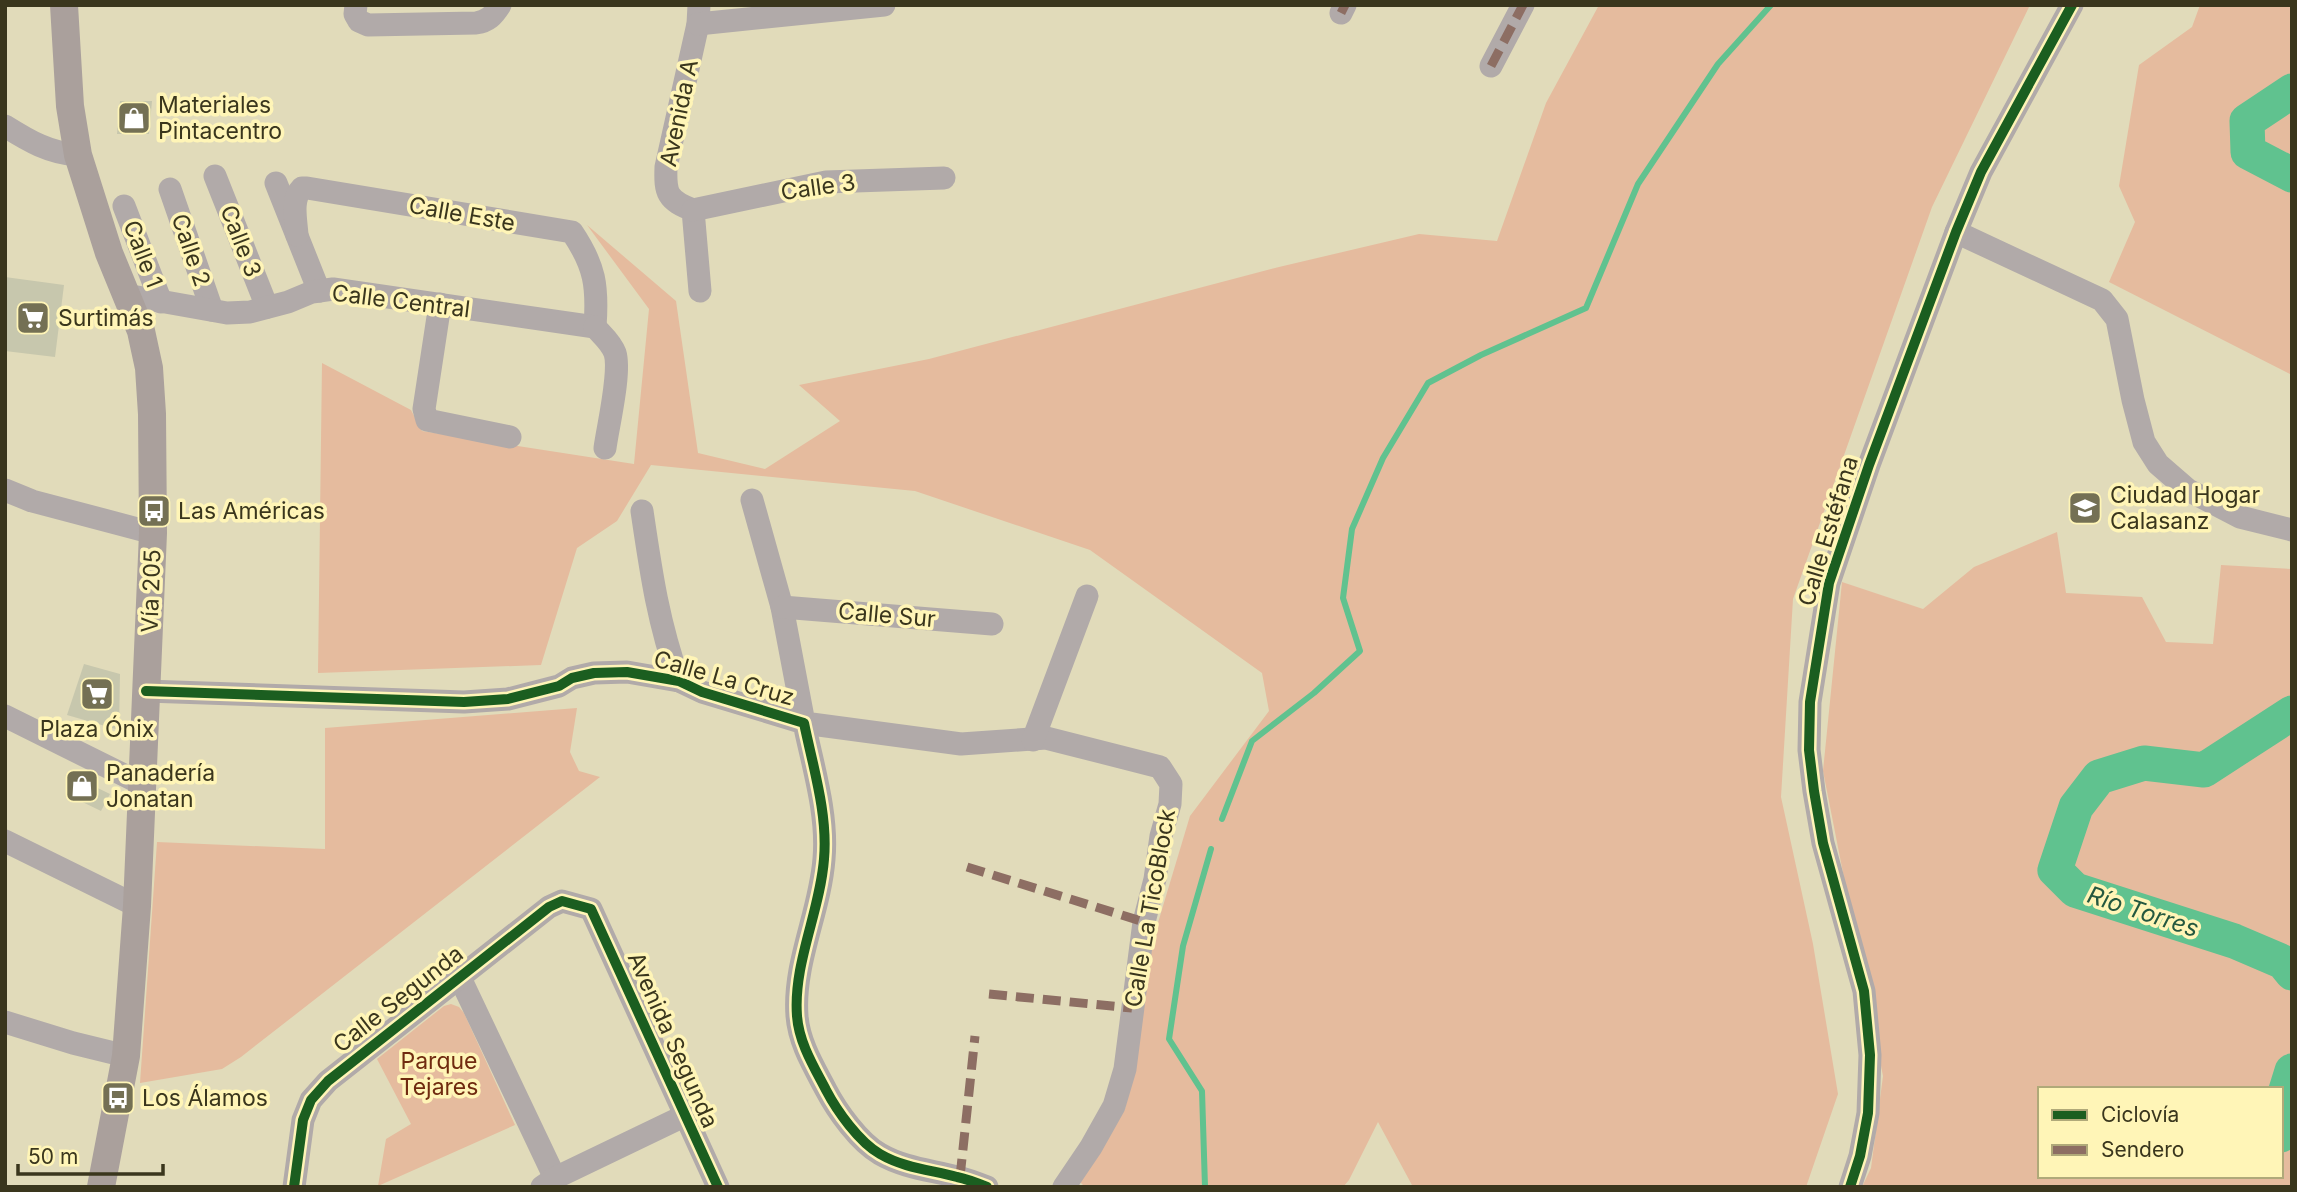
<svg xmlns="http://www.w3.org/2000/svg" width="2297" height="1192" font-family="Inter,sans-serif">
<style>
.green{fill:#e5bb9e;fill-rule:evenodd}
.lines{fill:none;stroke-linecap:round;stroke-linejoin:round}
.stream{stroke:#60c28f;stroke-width:6}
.river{stroke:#60c28f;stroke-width:35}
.building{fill:#c7c7ad}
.minor{stroke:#b1aaa9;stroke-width:23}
.major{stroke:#aaa09c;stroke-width:28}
.quiet{stroke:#8d6e63;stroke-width:9;stroke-dasharray:18 9;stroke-linecap:butt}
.cycleway-casing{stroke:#fff5b7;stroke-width:15}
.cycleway{stroke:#1b5e20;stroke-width:10}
.labels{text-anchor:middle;stroke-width:7;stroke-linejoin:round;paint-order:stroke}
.poi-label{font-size:23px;fill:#3a361d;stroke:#fff5b7;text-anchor:start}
.street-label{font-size:23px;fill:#3a361d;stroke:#fff5b7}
.park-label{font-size:23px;fill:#702b10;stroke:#fff5b7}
.water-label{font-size:24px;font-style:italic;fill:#24583f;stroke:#fff5b7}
</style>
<rect width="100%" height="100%" fill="#e1dbba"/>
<g class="green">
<polygon points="1599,5 2030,5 1932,207 1793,599 1781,797 1813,944 1838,1094 1806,1187 1413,1187 1378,1122 1349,1180 1343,1187 1085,1187 1080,1182 1125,1109 1154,936 1190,816 1269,711 1262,673 1090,550 915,491 651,465 617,521 577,548 541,665 318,673 322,363 411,410 422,431 634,464 649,309 587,225 676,301 698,453 765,469 840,421 799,385 929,359 1279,267 1419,234 1497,241 1546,103"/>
<polygon points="2200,5 2292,5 2292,375 2109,282 2135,222 2119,186 2139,65 2192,27"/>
<path d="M2057 532 2066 593 2142 597 2166 642 2213 644 2221 565 2292 569V1187H1862L1871 1168 1883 1076 1823 771 1842 582 1923 609 1974 567ZM2040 1089H2281V1176H2040Z"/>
<polygon points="577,708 570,752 579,771 600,777 241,1057 222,1069 140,1083 157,842 325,849 325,728"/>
<polygon points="451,1004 459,1007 464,1013 515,1125 378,1186 386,1139 411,1124 377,1059 444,1006"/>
</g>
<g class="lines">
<g class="stream">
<polyline points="1222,819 1252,741 1314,693 1360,651 1343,598 1352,529 1383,458 1428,383 1481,355 1586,308 1638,184 1718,64 1771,5"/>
<polyline points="1205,1187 1202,1091 1169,1039 1183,946 1211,849"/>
</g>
<g class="river">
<polyline points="2292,91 2247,121 2248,152 2292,175"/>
<polyline points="2292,713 2204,770 2144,763 2099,777 2076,807 2055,870 2075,890 2234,941 2283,962 2292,973"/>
<polyline points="2281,1135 2283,1100 2292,1071"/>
</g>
</g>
<g class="building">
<polygon points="120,101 152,101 149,134 117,134"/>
<polygon points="5,277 64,285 55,357 5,351"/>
<polygon points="84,664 120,674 119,730 67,715"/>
<polygon points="75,777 110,794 101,811 66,794"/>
</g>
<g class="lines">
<g class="minor">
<path d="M356 5 355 14 359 21 368 25 476 23C488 21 493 16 500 5"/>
<path d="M699 5 698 24 666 167C665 193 667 200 693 210L700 291"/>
<polyline points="1341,13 1345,5"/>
<polyline points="698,24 884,5"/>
<polyline points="1491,66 1523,5"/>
<path d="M5 126C29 141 49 153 78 155"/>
<polyline points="215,176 267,307"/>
<polyline points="276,183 319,291"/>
<polyline points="170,189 212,310"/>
<polyline points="124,206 161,302"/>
<polyline points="693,210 826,182 944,178"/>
<polyline points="1956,232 2102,300 2117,319 2133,400 2144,442 2158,464 2188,490 2240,517 2292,530"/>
<path d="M297 235C296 220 291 199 302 188H307L572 232C595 266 598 286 595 327"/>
<polyline points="126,295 227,313 250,312 288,302 312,292 333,289 595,327"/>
<polyline points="440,304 424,409 427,420 510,437"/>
<path d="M595 327C602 335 611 342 615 353 621 372 608 426 605 448"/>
<polyline points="5,490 32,501 153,533"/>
<polyline points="752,500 782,607 804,723 961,744 1046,738 1160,767 1171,784 1170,804 1161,836 1155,879 1144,922 1125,1069 1114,1106 1091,1147 1064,1187"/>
<path d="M642 511C651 572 658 622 679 681"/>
<polyline points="782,607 992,624"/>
<path d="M146 691 464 702 508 699 559 686 572 678 594 673 627 672 679 681 702 692 804 723C813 767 828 814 824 859 820 912 793 963 797 1016 799 1043 814 1067 826 1090 837 1111 859 1142 880 1154 904 1168 931 1170 957 1177 967 1179 977 1183 987 1187"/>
<polyline points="5,716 142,784"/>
<polyline points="1033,740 1087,596"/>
<polyline points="5,841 137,906"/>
<polyline points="460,978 555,1178"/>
<polyline points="5,1022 73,1043 126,1056"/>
<polyline points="294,1187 303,1120 311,1100 328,1081 549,907 562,901 591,909 718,1187"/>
<polyline points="542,1187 555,1178 684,1116"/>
<polyline points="1850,1187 1860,1156 1868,1113 1870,1055 1864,991 1823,843 1814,791 1809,750 1810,702 1829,583 1869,465 1956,232 1981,172 2072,5"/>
</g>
<polyline class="major" points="64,5 70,106 78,155 109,253 141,331 149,368 152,414 153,533 137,906 126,1056 101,1187"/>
<g class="quiet">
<polyline points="1341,13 1345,5"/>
<polyline points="1491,66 1523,5"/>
<polyline points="967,867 1144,922"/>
<polyline points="989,994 1132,1008"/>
<polyline points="960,1177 975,1036"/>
</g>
<defs>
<g id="cycleway">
<path d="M146 691 464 702 508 699 559 686 572 678 594 673 627 672 679 681 702 692 804 723C813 767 828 814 824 859 820 912 793 963 797 1016 799 1043 814 1067 826 1090 837 1111 859 1142 880 1154 904 1168 931 1170 957 1177 967 1179 977 1183 987 1187"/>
<polyline points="294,1187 303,1120 311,1100 328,1081 549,907 562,901 591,909 718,1187"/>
<polyline points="1850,1187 1860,1156 1868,1113 1870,1055 1864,991 1823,843 1814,791 1809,750 1810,702 1829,583 1869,465 1956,232 1981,172 2072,5"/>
</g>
</defs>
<use href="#cycleway" class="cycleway-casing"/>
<use href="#cycleway" class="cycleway"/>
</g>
<defs>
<symbol id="shop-square" viewBox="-11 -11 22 22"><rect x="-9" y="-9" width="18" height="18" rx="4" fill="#747054" stroke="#fff5b7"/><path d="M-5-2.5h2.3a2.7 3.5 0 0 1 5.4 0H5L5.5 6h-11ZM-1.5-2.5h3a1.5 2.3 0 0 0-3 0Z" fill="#fff"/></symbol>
<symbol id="supermarket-square" viewBox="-11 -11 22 22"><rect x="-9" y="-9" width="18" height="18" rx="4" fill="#747054" stroke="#fff5b7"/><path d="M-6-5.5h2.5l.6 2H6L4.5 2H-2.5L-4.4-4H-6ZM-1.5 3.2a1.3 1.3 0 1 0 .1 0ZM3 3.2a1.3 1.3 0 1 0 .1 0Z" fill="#fff"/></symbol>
<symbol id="university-square" viewBox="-11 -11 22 22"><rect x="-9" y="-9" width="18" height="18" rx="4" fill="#747054" stroke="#fff5b7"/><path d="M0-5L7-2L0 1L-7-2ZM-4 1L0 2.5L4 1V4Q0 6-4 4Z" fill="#fff"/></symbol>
<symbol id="bus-square" viewBox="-11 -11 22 22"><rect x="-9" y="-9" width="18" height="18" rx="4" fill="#747054" stroke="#fff5b7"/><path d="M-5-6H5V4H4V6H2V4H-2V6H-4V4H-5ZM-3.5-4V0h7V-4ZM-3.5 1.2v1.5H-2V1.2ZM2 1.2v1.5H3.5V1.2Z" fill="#fff"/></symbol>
</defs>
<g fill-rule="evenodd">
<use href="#shop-square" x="115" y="99" width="38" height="38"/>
<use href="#supermarket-square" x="14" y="299" width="38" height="38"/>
<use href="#university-square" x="2066" y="489" width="38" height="38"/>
<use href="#bus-square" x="135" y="492" width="38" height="38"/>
<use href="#supermarket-square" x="78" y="675" width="38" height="38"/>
<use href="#shop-square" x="63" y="767" width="38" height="38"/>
<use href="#bus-square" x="99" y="1079" width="38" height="38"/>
</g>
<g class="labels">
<g class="poi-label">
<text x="158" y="113">Materiales<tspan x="158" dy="26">Pintacentro</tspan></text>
<text x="58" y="326">Surtimás</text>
<text x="2110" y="503">Ciudad Hogar<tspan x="2110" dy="26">Calasanz</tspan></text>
<text x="178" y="519">Las Américas</text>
<text x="97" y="737" text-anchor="middle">Plaza Ónix</text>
<text x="106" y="781">Panadería<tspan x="106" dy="26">Jonatan</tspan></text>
<text x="142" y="1106">Los Álamos</text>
</g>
<g class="street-label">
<text transform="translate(679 113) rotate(-78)" y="8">Avenida A</text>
<text transform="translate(818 187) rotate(-8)" y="8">Calle 3</text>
<text transform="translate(462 214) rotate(10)" y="8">Calle Este</text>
<text transform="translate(241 241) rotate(69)" y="8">Calle 3</text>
<text transform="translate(191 250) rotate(71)" y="8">Calle 2</text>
<text transform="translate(143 254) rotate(69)" y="8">Calle 1</text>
<text transform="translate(401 301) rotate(7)" y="8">Calle Central</text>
<text transform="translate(1828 531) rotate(-73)" y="8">Calle Estéfana</text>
<text transform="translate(151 591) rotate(-88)" y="8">Vía 205</text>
<text transform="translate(887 615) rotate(5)" y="8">Calle Sur</text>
<text transform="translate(724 678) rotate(16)" y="8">Calle La Cruz</text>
<text transform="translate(1150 908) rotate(-80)" y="8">Calle La TicoBlock</text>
<text transform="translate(398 999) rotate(-38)" y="8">Calle Segunda</text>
<text transform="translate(673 1040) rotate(66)" y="8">Avenida Segunda</text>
</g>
<g class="park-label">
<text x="439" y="1069">Parque<tspan x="439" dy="26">Tejares</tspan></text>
</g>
<g class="water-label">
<text transform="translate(2143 912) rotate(18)" y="8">Río Torres</text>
</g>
</g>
<rect width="2297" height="1192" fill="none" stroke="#3a361d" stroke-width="14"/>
<rect x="2038" y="1087" width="245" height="91" fill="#fff5b7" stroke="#b0a979" stroke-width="2"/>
<rect x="2052" y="1110" width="35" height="10" fill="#1b5e20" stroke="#b0a979" stroke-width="2"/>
<text x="2101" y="1122" font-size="21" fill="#3a361d">Ciclovía</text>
<rect x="2052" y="1145" width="35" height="10" fill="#8d6e63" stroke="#b0a979" stroke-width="2"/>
<text x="2101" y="1157" font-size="21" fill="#3a361d">Sendero</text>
<path d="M18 1164v10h145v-10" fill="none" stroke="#3a361d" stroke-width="3.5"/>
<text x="28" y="1164" font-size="21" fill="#3a361d" stroke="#fff5b7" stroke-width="5" paint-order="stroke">50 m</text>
</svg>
